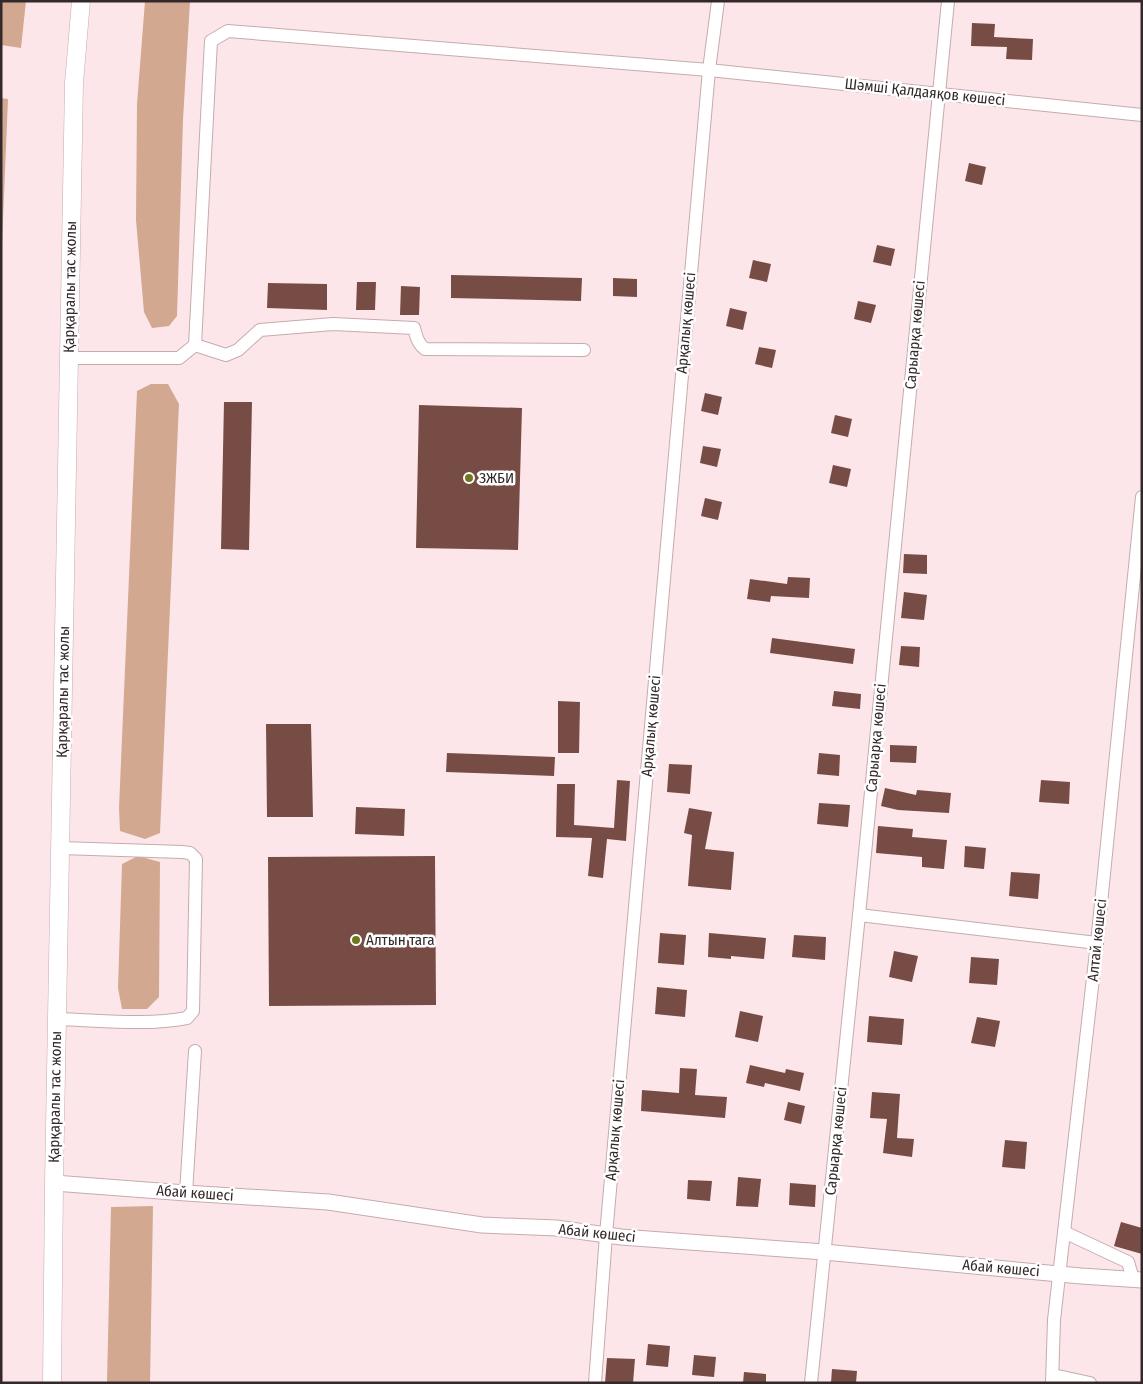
<svg xmlns="http://www.w3.org/2000/svg" width="1143" height="1384" font-family="'Fira Sans Condensed',sans-serif">
<style>
.forest{fill:#d2a890}
.building{fill:#774c44}
.lines{fill:none;stroke-linecap:round;stroke-linejoin:round}
.minor-casing{stroke:#c6abae;stroke-width:14}
.major-casing{stroke:#c6abae;stroke-width:17}
.highway-casing{stroke:#c6abae;stroke-width:19}
.minor{stroke:#fff;stroke-width:12}
.major{stroke:#fff;stroke-width:15}
.highway{stroke:#fff;stroke-width:18}
.poi-dot{fill:#6f7721;stroke:#fff;stroke-width:2}
.labels{text-anchor:middle;stroke-width:5;stroke-linejoin:round;paint-order:stroke}
.street-label{font-size:15px;fill:#33292a;stroke:#fff}
.poi-label{font-size:15px;fill:#33292a;stroke:#fff;text-anchor:start}
</style>
<rect width="100%" height="100%" fill="#fde6e9"/>
<g class="forest">
<polygon points="1,1 26,1 21,48 1,45"/>
<polygon points="145,1 190,1 183,120 177,316 169,326 152,328 144,312 136,220 137,104"/>
<polygon points="1,98 8,99 1,267"/>
<polygon points="151,384 168,384 179,404 160,833 145,839 120,831 119,808 137,391"/>
<polygon points="138,856 160,862 159,997 147,1009 122,1009 118,988 122,864"/>
<polygon points="153,1206 150,1383 107,1383 111,1207"/>
</g>
<g class="building">
<polygon points="972,23 995,24 994,37 1033,39 1032,60 1006,59 1007,47 971,46"/>
<polygon points="969,163 986,167 982,185 965,181"/>
<polygon points="877,245 895,249 891,266 873,262"/>
<polygon points="753,260 771,264 767,282 749,278"/>
<polygon points="451,275 582,278 581,301 451,298"/>
<polygon points="613,278 637,279 637,297 613,296"/>
<polygon points="357,282 376,282 375,310 356,310"/>
<polygon points="268,283 327,284 327,310 267,308"/>
<polygon points="401,286 420,287 419,315 400,315"/>
<polygon points="858,301 876,305 871,323 854,319"/>
<polygon points="730,308 747,312 743,330 726,326"/>
<polygon points="759,347 776,350 772,368 755,364"/>
<polygon points="705,393 722,397 718,415 701,411"/>
<polygon points="224,402 252,402 249,550 221,549"/>
<polygon points="419,405 522,408 518,550 416,548"/>
<polygon points="835,415 852,419 848,437 831,433"/>
<polygon points="703,446 721,449 717,467 700,463"/>
<polygon points="833,465 851,469 847,487 829,483"/>
<polygon points="705,498 722,502 718,520 701,516"/>
<polygon points="904,554 927,555 927,574 903,573"/>
<polygon points="788,577 810,578 809,598 771,596 770,602 747,599 750,579 787,584"/>
<polygon points="904,592 927,595 924,620 901,618"/>
<polygon points="772,638 855,649 853,664 770,653"/>
<polygon points="901,646 920,647 919,667 899,665"/>
<polygon points="834,691 861,694 860,709 832,706"/>
<polygon points="558,701 580,702 579,753 558,753"/>
<polygon points="266,724 311,724 313,817 267,817"/>
<polygon points="890,745 917,746 916,763 890,762"/>
<polygon points="447,753 555,757 554,776 446,772"/>
<polygon points="819,753 840,755 839,776 817,774"/>
<polygon points="669,764 692,765 690,794 667,792"/>
<polygon points="617,780 630,781 626,841 607,839 603,878 588,876 592,838 556,837 557,784 575,784 574,825 614,828"/>
<polygon points="1041,780 1070,782 1069,804 1039,802"/>
<polygon points="885,788 916,795 917,790 951,793 949,813 898,810 881,806"/>
<polygon points="819,803 850,805 848,827 817,824"/>
<polygon points="356,807 405,809 404,836 355,834"/>
<polygon points="689,808 712,812 705,849 734,852 731,890 688,886 692,835 684,833"/>
<polygon points="878,826 913,829 912,837 947,840 944,869 922,867 922,857 876,853"/>
<polygon points="965,846 986,848 984,869 964,867"/>
<polygon points="435,856 436,1005 269,1006 268,857"/>
<polygon points="1011,872 1040,874 1038,899 1009,896"/>
<polygon points="660,933 686,935 684,965 658,963"/>
<polygon points="709,933 766,938 764,959 731,956 731,959 708,957"/>
<polygon points="794,935 826,937 825,960 792,957"/>
<polygon points="894,951 918,956 912,982 889,977"/>
<polygon points="971,957 999,959 997,985 969,983"/>
<polygon points="657,987 687,990 685,1017 655,1014"/>
<polygon points="740,1011 763,1016 758,1042 735,1037"/>
<polygon points="869,1016 904,1019 902,1045 867,1042"/>
<polygon points="977,1017 1000,1021 995,1047 971,1043"/>
<polygon points="750,1065 785,1073 786,1069 804,1073 800,1091 765,1083 764,1087 746,1083"/>
<polygon points="680,1068 697,1069 695,1095 727,1097 725,1118 641,1111 642,1090 679,1093"/>
<polygon points="872,1092 900,1094 897,1138 914,1139 912,1157 883,1153 887,1119 870,1118"/>
<polygon points="788,1102 805,1106 801,1124 784,1120"/>
<polygon points="1005,1140 1027,1142 1025,1169 1002,1167"/>
<polygon points="738,1177 761,1179 758,1207 736,1206"/>
<polygon points="688,1180 712,1181 710,1201 687,1199"/>
<polygon points="790,1183 816,1185 815,1207 789,1205"/>
<polygon points="1121,1222 1142,1228 1142,1254 1114,1246"/>
<polygon points="648,1344 670,1346 668,1367 646,1365"/>
<polygon points="694,1355 716,1357 714,1377 692,1375"/>
<polygon points="607,1358 635,1359 633,1383 605,1383"/>
<polygon points="832,1369 857,1371 856,1383 831,1383"/>
<polygon points="744,1372 766,1374 766,1383 743,1383"/>
</g>
<g class="lines">
<defs>
<g id="minor">
<path d="M195 345 226 355 238 350 260 330 333 324 414 328C416 336 418 344 425 349L584 350"/>
<polyline points="69,358 179,358 195,345 211,41 228,31 709,70 1142,115"/>
<polyline points="859,915 1097,943"/>
<path d="M57 1019C99 1020 145 1026 187 1018L193 1011 196 859 190 853 182 852 61 848"/>
<polyline points="186,1193 195,1051"/>
<polyline points="1064,1232 1128,1262 1133,1279"/>
<polyline points="1053,1375 1090,1383"/>
<polyline points="595,1383 606,1235 709,70 718,1"/>
<polyline points="811,1383 859,915 948,1"/>
<polyline points="1052,1383 1054,1320 1097,943 1142,497"/>
</g>
<polyline id="major" points="54,1183 186,1193 328,1202 482,1225 556,1228 621,1237 824,1252 1081,1276 1142,1280"/>
<polyline id="highway" points="52,1383 54,1183 74,83 81,1"/>
</defs>
<use href="#minor" class="minor-casing"/>
<use href="#major" class="major-casing"/>
<use href="#highway" class="highway-casing"/>
<use href="#minor" class="minor"/>
<use href="#major" class="major"/>
<use href="#highway" class="highway"/>
</g>
<g class="poi-dot">
<circle cx="469" cy="478" r="5"/>
<circle cx="356" cy="940" r="5"/>
</g>
<g class="labels">
<g class="street-label">
<text transform="translate(925 92) rotate(6)" y="5">Шәмші Қалдаяқов көшесі</text>
<text transform="translate(70 287) rotate(-89)" y="5">Қарқаралы тас жолы</text>
<text transform="translate(686 323) rotate(-85)" y="5">Арқалық көшесі</text>
<text transform="translate(915 335) rotate(-85)" y="5">Сарыарқа көшесі</text>
<text transform="translate(63 692) rotate(-89)" y="5">Қарқаралы тас жолы</text>
<text transform="translate(651 726) rotate(-85)" y="5">Арқалық көшесі</text>
<text transform="translate(876 738) rotate(-85)" y="5">Сарыарқа көшесі</text>
<text transform="translate(1097 940) rotate(-84)" y="5">Алтай көшесі</text>
<text transform="translate(55 1097) rotate(-89)" y="5">Қарқаралы тас жолы</text>
<text transform="translate(615 1130) rotate(-85)" y="5">Арқалық көшесі</text>
<text transform="translate(836 1141) rotate(-84)" y="5">Сарыарқа көшесі</text>
<text transform="translate(195 1193) rotate(4)" y="5">Абай көшесі</text>
<text transform="translate(597 1233) rotate(6)" y="5">Абай көшесі</text>
<text transform="translate(1001 1268) rotate(5)" y="5">Абай көшесі</text>
</g>
<g class="poi-label">
<text x="479" y="483">ЗЖБИ</text>
<text x="366" y="945">Алтын тага</text>
</g>
</g>
<rect width="1143" height="1384" fill="none" stroke="#33292a" stroke-width="5"/>
</svg>
